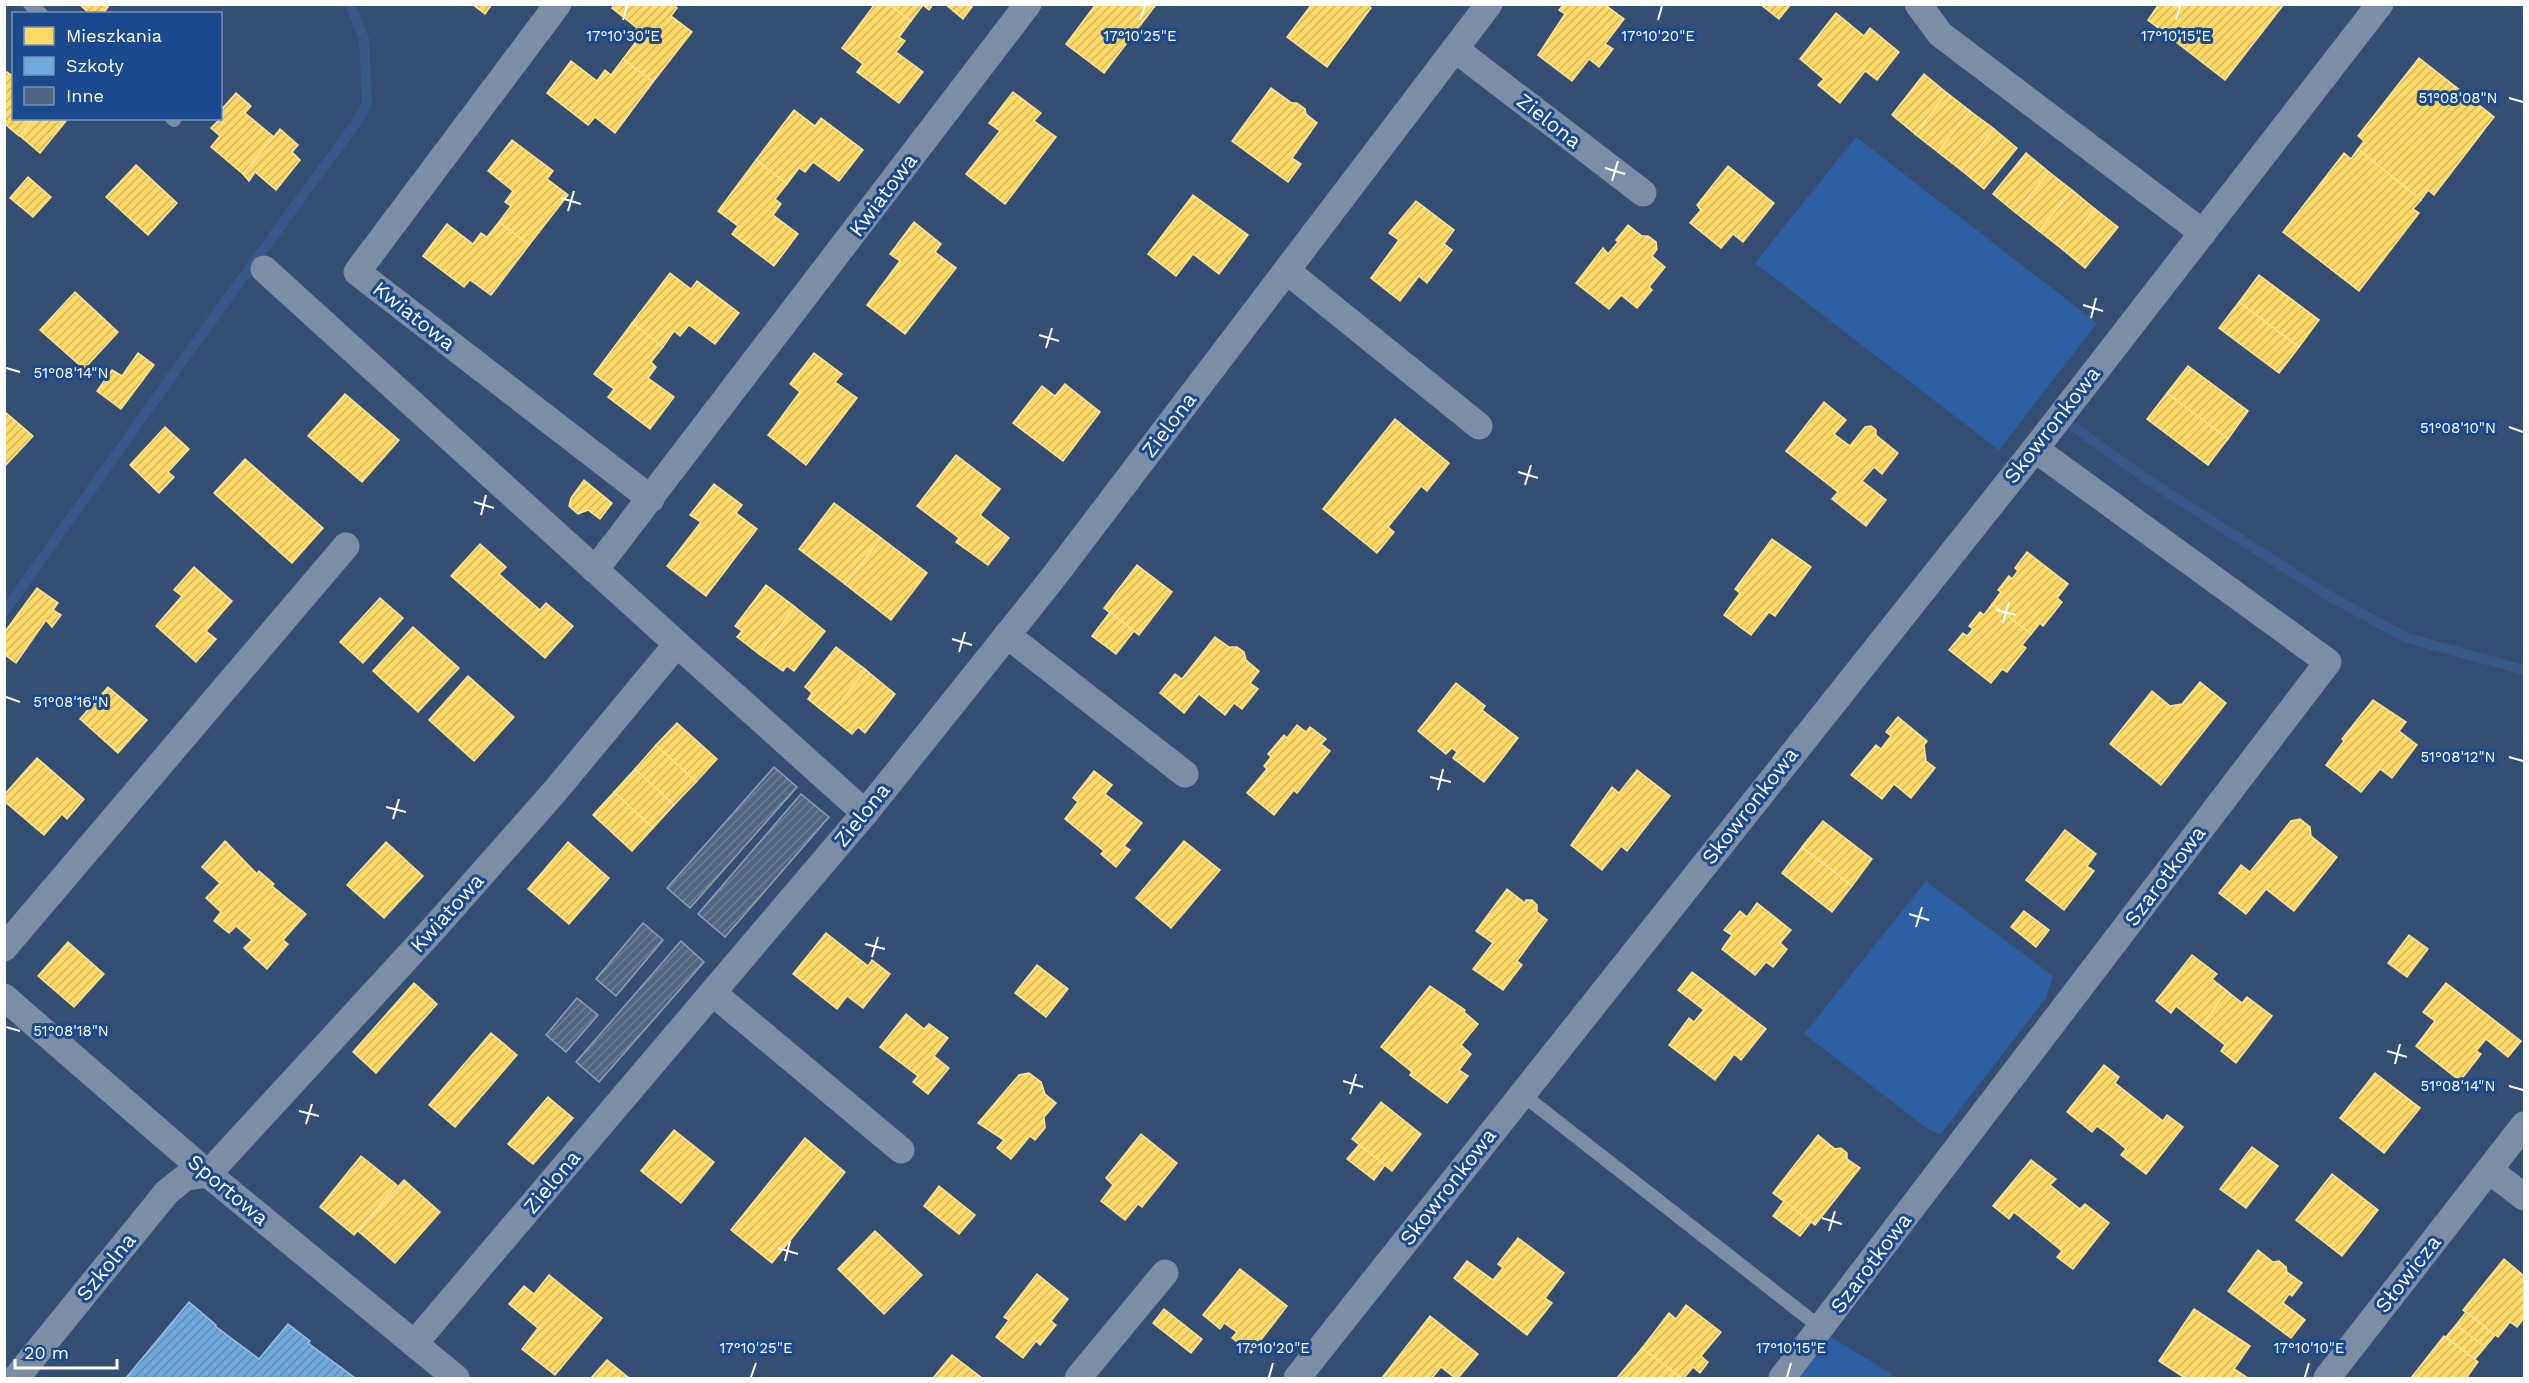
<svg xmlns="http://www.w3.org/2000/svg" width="2529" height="1383" font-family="'Work Sans',sans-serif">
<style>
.green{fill:#2f5fa3}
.homes{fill:url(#homes-hatch);stroke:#ffe494;stroke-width:1.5}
.schools{fill:url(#schools-hatch);stroke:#9ac2e6;stroke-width:1.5}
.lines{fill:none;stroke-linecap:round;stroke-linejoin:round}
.stream{stroke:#39598a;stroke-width:10}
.building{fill:url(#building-hatch);stroke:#919fb5;stroke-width:1.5}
.service{stroke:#7c8ea6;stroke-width:14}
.minor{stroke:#7c8ea6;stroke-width:27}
.ticks{fill:none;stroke:#fff;stroke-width:2}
.labels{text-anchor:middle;stroke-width:6;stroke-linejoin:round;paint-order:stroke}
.street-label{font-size:21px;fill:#fff;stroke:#1b498d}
.ticks-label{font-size:15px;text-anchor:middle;fill:#fff;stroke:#1b498d;stroke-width:6;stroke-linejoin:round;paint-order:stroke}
</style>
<defs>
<pattern id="homes-hatch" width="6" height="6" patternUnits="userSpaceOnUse" patternTransform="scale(1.5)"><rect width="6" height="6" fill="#ffd966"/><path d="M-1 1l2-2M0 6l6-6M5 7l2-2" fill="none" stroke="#d2b660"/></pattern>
<pattern id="schools-hatch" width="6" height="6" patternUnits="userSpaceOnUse" patternTransform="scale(1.5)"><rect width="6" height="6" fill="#6fa8dc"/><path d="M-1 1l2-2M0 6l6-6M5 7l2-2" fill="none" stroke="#648cb1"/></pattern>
<pattern id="building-hatch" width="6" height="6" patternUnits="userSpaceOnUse" patternTransform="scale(1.5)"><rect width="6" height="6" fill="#526683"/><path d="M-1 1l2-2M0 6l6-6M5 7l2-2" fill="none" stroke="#6c7d96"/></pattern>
</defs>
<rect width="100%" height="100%" fill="#354e73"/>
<g class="green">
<polygon points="1856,137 2097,323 1999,450 1755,263"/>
<polygon points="1926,881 2053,976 2046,998 1940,1135 1928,1129 1804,1034"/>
<polygon points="1829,1336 1890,1373 1894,1378 1796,1378"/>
</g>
<g class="homes">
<polygon points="79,4 110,4 103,14 90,14"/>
<polygon points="472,4 492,4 485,14"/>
<polygon points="615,4 672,4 677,8 671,16 692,32 653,82 623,59 635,43 629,39 637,28 612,8"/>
<polygon points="875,4 889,4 911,21 899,37 905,41 896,52 923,72 899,103 857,72 863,64 842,48"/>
<polygon points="889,4 933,4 929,10 923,5 911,21"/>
<polygon points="945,4 974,4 963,19"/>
<polygon points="1096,4 1155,6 1104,73 1066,44"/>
<polygon points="1312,4 1366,4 1371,8 1327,67 1287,37"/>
<polygon points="1564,4 1608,4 1608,7 1624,19 1605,44 1613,49 1599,67 1589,59 1572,81 1538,55 1565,14 1559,10"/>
<polygon points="1760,4 1791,4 1779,19"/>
<polygon points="2159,4 2284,4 2225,80 2148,20"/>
<polygon points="1836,13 1864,36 1870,28 1899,52 1877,80 1865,71 1840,103 1818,85 1824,79 1800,59"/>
<polygon points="2419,58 2494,117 2434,195 2428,190 2421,200 2358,149 2364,141 2358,136"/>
<polygon points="623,59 653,82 615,133 595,117 588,125 547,93 571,61 597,81 605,70 611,75"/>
<polygon points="4,70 14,77 14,118 34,118 19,136 6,125 4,127"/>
<polygon points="1924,74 1947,93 1915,134 1892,115"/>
<polygon points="1271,88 1292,103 1297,103 1305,109 1306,114 1317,123 1292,158 1301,164 1288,182 1232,141"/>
<polygon points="1013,92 1041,113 1034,121 1056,137 1005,204 966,174 1000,131 989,123"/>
<polygon points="236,93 251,106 245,113 274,137 243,174 211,147 220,136 211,128 219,120 217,118 220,118 220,111"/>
<polygon points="1947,93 1970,111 1938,152 1915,134"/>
<polygon points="794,110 815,126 821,118 863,150 839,181 813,162 805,172 799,168 787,184 756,160"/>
<polygon points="1970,111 1994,129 1961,170 1938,152"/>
<polygon points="34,118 64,118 66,121 40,153 20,136"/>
<polygon points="280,129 298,145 292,152 300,160 276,190 255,172 249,181 243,174"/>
<polygon points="1994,129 2017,148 1984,189 1961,170"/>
<polygon points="512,140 553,171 547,179 568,195 529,245 499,222 511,206 505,202 513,191 488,171"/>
<polygon points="2358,149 2421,200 2413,209 2419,213 2359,291 2283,232 2344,153 2351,159"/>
<polygon points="2026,153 2049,172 2016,213 1993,194"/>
<polygon points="756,160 787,184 775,199 781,204 773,215 798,234 774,266 732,234 738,226 718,211"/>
<polygon points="136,165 177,203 148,235 106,197"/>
<polygon points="1728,166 1774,203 1743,242 1733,234 1721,248 1690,223 1701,210 1697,205"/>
<polygon points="2049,172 2072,190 2039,231 2016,213"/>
<polygon points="28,177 51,197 33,217 10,198"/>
<polygon points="2072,190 2095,209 2062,249 2039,231"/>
<polygon points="1193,195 1248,235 1219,274 1193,254 1176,276 1148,254"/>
<polygon points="1416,201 1454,230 1444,244 1452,250 1427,283 1419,276 1400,301 1371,278 1399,240 1389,233"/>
<polygon points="2095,209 2118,227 2085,268 2062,249"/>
<polygon points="499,222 529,245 491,295 470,280 464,287 423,256 447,224 473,244 481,233 487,237"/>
<polygon points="914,222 941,244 935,252 956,268 905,334 867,305 900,261 890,254"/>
<polygon points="1628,225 1642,236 1648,236 1656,242 1657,249 1652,256 1665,267 1649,287 1652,290 1637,308 1621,295 1609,309 1576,283 1603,248 1608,254 1618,242 1616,240"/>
<polygon points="670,273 691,289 697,281 739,313 715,344 689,325 680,336 674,331 663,347 632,323"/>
<polygon points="2259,275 2319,320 2299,347 2239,302"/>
<polygon points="75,292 118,332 84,369 40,330"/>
<polygon points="2239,302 2299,347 2279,373 2219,328"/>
<polygon points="632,323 663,347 651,362 656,367 648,378 674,397 650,429 608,397 614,389 594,374"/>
<polygon points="138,353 154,365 121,409 97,391 112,370 122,376"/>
<polygon points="814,353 842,374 835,382 857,398 806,465 768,435 800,392 790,384"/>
<polygon points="2188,366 2248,411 2228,439 2167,393"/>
<polygon points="1065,384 1100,412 1063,461 1013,423 1042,386 1055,396"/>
<polygon points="2167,393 2228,439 2208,465 2147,419"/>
<polygon points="345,394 399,440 362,482 308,436"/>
<polygon points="1824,402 1846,420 1834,434 1850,446 1865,427 1871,426 1876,430 1876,435 1898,453 1882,474 1874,467 1862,481 1886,500 1866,526 1832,499 1838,492 1786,451"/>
<polygon points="4,411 33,436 4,467"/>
<polygon points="1395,419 1449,463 1427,491 1421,486 1388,527 1394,532 1377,553 1323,509"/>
<polygon points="165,427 189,449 168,472 174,477 159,493 130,465"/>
<polygon points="956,455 1000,489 980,515 1009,538 988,565 956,542 959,538 917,506"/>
<polygon points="245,459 323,528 292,563 214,493"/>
<polygon points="584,480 612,503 600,519 588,510 578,514 569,506 571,498"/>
<polygon points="714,484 742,505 736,513 757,529 706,596 667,566 701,522 690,515"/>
<polygon points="834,503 881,538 845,584 799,549"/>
<polygon points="881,538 927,573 891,620 845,584"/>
<polygon points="1772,539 1811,567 1775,616 1769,612 1751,635 1724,615 1740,593 1735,589"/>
<polygon points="480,544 506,567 499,574 540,610 546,603 573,626 545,658 451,576"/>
<polygon points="2027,552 2068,584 2057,598 2062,602 2043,626 2040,623 2031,634 1992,604 2001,592 1998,590 2009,576 2012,579 2018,571 2015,568"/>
<polygon points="1137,565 1172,592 1139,635 1104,608"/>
<polygon points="194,567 232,601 206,631 216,639 196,662 156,626 182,596 174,590"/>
<polygon points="766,585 795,607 759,654 737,637 742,631 735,626"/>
<polygon points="37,588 58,603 53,610 61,615 52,627 46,620 16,663 4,654 4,633"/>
<polygon points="380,598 403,618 363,663 340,642"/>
<polygon points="1992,604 2031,634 2022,645 2026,648 2007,672 2002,669 1991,683 1949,650 1963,633 1967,636 1973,629 1969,626 1980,612 1984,615"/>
<polygon points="795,607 825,631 794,671 787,666 783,671 759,654"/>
<polygon points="1110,612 1134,631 1116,654 1092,636"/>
<polygon points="413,627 459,668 418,712 373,671"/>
<polygon points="1215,637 1229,647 1237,647 1244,652 1246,660 1259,671 1250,683 1258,689 1242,709 1234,703 1225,715 1199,694 1184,713 1160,693 1175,674 1182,679"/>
<polygon points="836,647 866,670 829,716 808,699 812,693 805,687"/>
<polygon points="866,670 895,694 865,733 858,727 852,734 829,716"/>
<polygon points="468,676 514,717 474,761 429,720"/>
<polygon points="2200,682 2226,703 2161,785 2110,744 2152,691 2170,706 2182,704"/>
<polygon points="1456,683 1485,706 1482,710 1518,738 1484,782 1453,758 1457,752 1452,748 1446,754 1418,731"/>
<polygon points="108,687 147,720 118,753 80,719"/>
<polygon points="2373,700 2406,722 2399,731 2417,745 2392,778 2380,769 2361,792 2326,765 2344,741 2342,739"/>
<polygon points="1898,717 1927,741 1924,745 1926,761 1935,768 1911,798 1894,784 1882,799 1851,775 1876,745 1881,749 1891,736 1886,732"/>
<polygon points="677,723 717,759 696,782 656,745"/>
<polygon points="1297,725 1306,732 1310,727 1326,739 1321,744 1330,751 1297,793 1294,790 1274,815 1247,793 1267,769 1264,766 1271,757 1268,754 1284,735 1287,738"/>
<polygon points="656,745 696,782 674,805 635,769"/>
<polygon points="37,758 84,799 67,819 62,814 44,835 4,801 4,795"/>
<polygon points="635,769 674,805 653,828 614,792"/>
<polygon points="1637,770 1670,796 1627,851 1621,846 1602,870 1571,845 1612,787 1619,793"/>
<polygon points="1094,771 1112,785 1105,794 1142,823 1124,846 1130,850 1116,867 1101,854 1104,851 1065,819 1078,802 1073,798"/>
<polygon points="614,792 653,828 632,851 593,815"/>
<polygon points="2300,819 2310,827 2311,836 2337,857 2294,911 2266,889 2246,914 2219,893 2241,865 2250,872 2291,821"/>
<polygon points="1823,821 1872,859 1852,886 1802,847"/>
<polygon points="2065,830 2096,854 2087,866 2094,871 2064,910 2026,880"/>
<polygon points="225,841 257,874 259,871 274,884 272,886 306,914 283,940 288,944 267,969 244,948 252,940 236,926 229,933 214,921 221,912 206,898 220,883 202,867"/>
<polygon points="1184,841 1220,870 1171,928 1136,898"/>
<polygon points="386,842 423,876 384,918 347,885"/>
<polygon points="568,842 609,878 569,924 528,889"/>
<polygon points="1802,847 1852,886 1832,912 1782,873"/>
<polygon points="1507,889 1525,903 1526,900 1532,900 1537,905 1537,912 1547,920 1517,961 1522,965 1503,990 1473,969 1493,943 1476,931"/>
<polygon points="1757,903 1791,930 1780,943 1787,949 1773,967 1766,962 1755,975 1722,949 1732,935 1724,930 1740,911 1747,917"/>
<polygon points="2024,911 2049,930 2036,947 2011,927"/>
<polygon points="826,933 868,966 872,960 890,974 863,1008 847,996 837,1009 793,974"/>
<polygon points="2409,935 2428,949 2407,977 2388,963"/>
<polygon points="68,942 104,974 74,1007 38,976"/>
<polygon points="2192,955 2217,974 2212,979 2227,991 2201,1026 2176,1006 2171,1013 2156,1001"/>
<polygon points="1037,965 1068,989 1046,1017 1015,993"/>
<polygon points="1692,972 1718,992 1704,1010 1678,990"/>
<polygon points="414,983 437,1004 376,1073 353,1052"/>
<polygon points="2446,983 2521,1041 2508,1057 2486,1039 2476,1051 2481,1054 2460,1081 2416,1046 2435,1021 2423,1012"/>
<polygon points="1430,986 1465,1010 1464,1012 1478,1024 1461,1045 1471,1054 1459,1070 1468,1076 1447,1103 1410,1075 1412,1072 1381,1047"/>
<polygon points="2227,991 2242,1003 2247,997 2272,1016 2236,1063 2221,1051 2225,1045 2201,1026"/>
<polygon points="1718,992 1766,1029 1741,1060 1734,1054 1715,1080 1669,1045 1689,1018 1694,1022"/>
<polygon points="906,1014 924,1029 929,1024 948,1038 934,1056 949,1068 928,1094 913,1082 918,1076 880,1047"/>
<polygon points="491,1033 517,1055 455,1127 429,1105"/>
<polygon points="2104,1065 2119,1077 2115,1083 2163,1121 2167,1115 2183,1127 2146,1174 2121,1155 2126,1149 2112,1137 2097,1126 2092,1132 2067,1112"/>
<polygon points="1029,1073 1041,1082 1045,1094 1056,1103 1044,1117 1045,1128 1035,1140 1030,1136 1011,1159 997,1148 1004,1140 978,1123 1019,1075"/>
<polygon points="2375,1073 2420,1108 2384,1153 2340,1118"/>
<polygon points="548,1097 573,1118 533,1164 508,1144"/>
<polygon points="1381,1102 1421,1134 1392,1171 1352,1139"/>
<polygon points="674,1130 714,1162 681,1203 641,1171"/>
<polygon points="1141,1134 1177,1163 1142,1207 1138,1204 1125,1220 1101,1201 1113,1185 1106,1178"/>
<polygon points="1818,1135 1835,1149 1841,1148 1847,1153 1847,1159 1860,1168 1815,1225 1773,1193"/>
<polygon points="805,1138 845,1172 772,1263 731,1230"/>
<polygon points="1359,1145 1385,1165 1374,1180 1347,1159"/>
<polygon points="2252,1147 2278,1166 2246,1208 2220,1189"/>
<polygon points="361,1156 397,1185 354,1235 320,1207"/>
<polygon points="2031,1160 2056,1179 2050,1185 2080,1209 2085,1204 2109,1223 2073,1269 2057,1257 2062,1251 2014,1212 2009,1219 1993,1206"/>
<polygon points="2332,1174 2378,1210 2342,1256 2296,1220"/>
<polygon points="404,1180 440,1212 395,1263 358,1231"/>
<polygon points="939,1186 975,1215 959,1234 924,1206"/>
<polygon points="1784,1201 1811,1222 1800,1236 1773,1216"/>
<polygon points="875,1231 922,1275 884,1314 838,1269"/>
<polygon points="1518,1238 1564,1273 1545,1298 1552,1303 1527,1335 1454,1278 1467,1261 1493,1280 1503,1268 1498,1264"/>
<polygon points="2258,1250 2273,1262 2279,1261 2286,1267 2287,1272 2302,1283 2292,1296 2289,1294 2283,1303 2305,1320 2291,1338 2228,1291"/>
<polygon points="2504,1259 2524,1276 2524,1318 2517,1327 2510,1322 2498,1337 2463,1310"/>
<polygon points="1240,1269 1287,1306 1251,1353 1232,1338 1237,1332 1224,1323 1220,1329 1203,1315"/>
<polygon points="1037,1274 1068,1299 1051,1321 1056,1325 1040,1345 1036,1341 1023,1358 996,1337 1009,1320 1004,1317"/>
<polygon points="549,1275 602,1318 555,1375 522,1349 538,1328 509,1304 524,1286 534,1294"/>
<polygon points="1686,1305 1721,1332 1701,1356 1708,1362 1700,1373 1693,1367 1684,1378 1681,1378 1642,1348 1669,1313 1676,1319"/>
<polygon points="1164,1309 1202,1339 1191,1353 1153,1323"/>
<polygon points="2194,1309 2250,1346 2234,1369 2248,1378 2185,1378 2159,1361"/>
<polygon points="2466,1312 2495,1335 2485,1347 2456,1325"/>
<polygon points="1430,1316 1478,1354 1458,1378 1455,1378 1441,1367 1432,1378 1382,1378"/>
<polygon points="2456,1325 2485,1347 2475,1359 2446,1337"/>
<polygon points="2444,1336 2478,1362 2467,1377 2470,1378 2411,1378"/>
<polygon points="1642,1348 1681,1378 1617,1378"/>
<polygon points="952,1355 982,1378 933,1378"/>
<polygon points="607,1360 629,1378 591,1378"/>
</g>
<polygon class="schools" points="189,1302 216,1325 215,1326 259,1359 288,1324 310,1341 308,1343 355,1378 126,1378"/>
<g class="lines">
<g class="stream">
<polyline points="2075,428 2145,478 2329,596 2407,638 2524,670"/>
<polyline points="4,612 196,342 358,120 367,103 364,39 350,4"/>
</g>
</g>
<g class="building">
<polygon points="774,767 797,787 690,908 667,888"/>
<polygon points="801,794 829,817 725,937 698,914"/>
<polygon points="643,923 663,940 616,996 596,979"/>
<polygon points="681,941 704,962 599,1082 576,1062"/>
<polygon points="577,998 598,1015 566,1052 546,1035"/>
</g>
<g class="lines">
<g class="service">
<polyline points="30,4 41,14"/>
<polyline points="172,118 174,120"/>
<polyline points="1522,1094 1821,1328"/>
</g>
<g class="minor">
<polyline points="558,4 357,272 651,499"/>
<polyline points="1918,4 1940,34 2203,233"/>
<polyline points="1455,49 1643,193"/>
<polyline points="1287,271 1479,426"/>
<polyline points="595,570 1028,4"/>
<polyline points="1007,635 1185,774"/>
<polyline points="677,644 865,813"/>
<polyline points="4,948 346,546"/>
<polyline points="713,993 901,1150"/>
<polyline points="4,997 208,1174 456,1378"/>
<polyline points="2489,1170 2524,1197"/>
<polyline points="208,1174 436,926 556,790 677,644 264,269"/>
<polyline points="414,1344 865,813 1052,579 1489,4"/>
<polyline points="16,1378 167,1192 186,1177 208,1174"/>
<polyline points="1078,1378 1165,1273"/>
<polyline points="1297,1378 2035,449 2380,4"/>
<polyline points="1782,1378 2328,662 2035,449"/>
<polyline points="2327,1378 2524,1125"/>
</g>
</g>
<path class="ticks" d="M623 20 627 6M1140 20 1145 6M1658 20 1662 6M2176 20 2180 6M2509 98 2523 102M1605 168 1625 174M1612 181 1618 161M561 198 581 204M568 211 574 191M2083 305 2103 311M2091 318 2096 298M1039 335 1059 341M1046 348 1052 328M6 368 20 372M2509 427 2523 432M1518 472 1538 478M1525 485 1531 465M474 502 494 508M481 515 486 495M1996 610 2016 615M2003 623 2009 602M952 639 972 645M959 652 965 632M6 697 20 702M2509 757 2523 761M1430 777 1451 782M1438 790 1443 769M386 807 406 812M393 819 399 799M1909 914 1929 920M1916 927 1922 907M865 944 885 949M872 957 878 937M6 1027 20 1031M2387 1051 2407 1057M2395 1064 2400 1044M1343 1081 1363 1087M2509 1086 2523 1090M1350 1094 1356 1074M299 1111 319 1116M306 1124 312 1104M1822 1218 1842 1224M1829 1231 1835 1211M778 1248 798 1254M785 1261 790 1241M751 1377 756 1363M1269 1377 1273 1363M1787 1377 1791 1363M2305 1377 2309 1363"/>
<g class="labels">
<g class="street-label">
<text transform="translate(1549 121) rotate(38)" y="7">Zielona</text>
<text transform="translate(883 195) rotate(-53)" y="7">Kwiatowa</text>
<text transform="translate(414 316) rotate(38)" y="7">Kwiatowa</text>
<text transform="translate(1169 425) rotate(-53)" y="7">Zielona</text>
<text transform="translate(2052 425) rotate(-52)" y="7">Skowronkowa</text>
<text transform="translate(1750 806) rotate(-52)" y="7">Skowronkowa</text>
<text transform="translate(862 815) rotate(-51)" y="7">Zielona</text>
<text transform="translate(2165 876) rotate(-53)" y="7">Szarotkowa</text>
<text transform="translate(447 913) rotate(-48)" y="7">Kwiatowa</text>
<text transform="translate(552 1182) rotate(-50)" y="7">Zielona</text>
<text transform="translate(1448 1187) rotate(-52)" y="7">Skowronkowa</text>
<text transform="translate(228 1190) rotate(40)" y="7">Sportowa</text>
<text transform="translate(1871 1263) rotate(-53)" y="7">Szarotkowa</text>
<text transform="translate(106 1267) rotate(-51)" y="7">Szkolna</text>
<text transform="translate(2408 1274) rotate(-52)" y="7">Słowicza</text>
</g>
</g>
<g class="ticks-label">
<text x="623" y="41">17°10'30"E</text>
<text x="1140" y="41">17°10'25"E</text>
<text x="1658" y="41">17°10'20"E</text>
<text x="2176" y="41">17°10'15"E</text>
<text x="2458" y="103">51°08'08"N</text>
<text x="71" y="378">51°08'14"N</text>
<text x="2458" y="433">51°08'10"N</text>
<text x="71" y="707">51°08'16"N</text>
<text x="2458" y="762">51°08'12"N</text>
<text x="71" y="1036">51°08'18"N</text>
<text x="2458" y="1091">51°08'14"N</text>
<text x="756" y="1353">17°10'25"E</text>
<text x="1273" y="1353">17°10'20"E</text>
<text x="1791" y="1353">17°10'15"E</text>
<text x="2309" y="1353">17°10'10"E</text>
</g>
<rect width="2529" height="1383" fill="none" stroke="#ffffff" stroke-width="12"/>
<rect x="12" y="12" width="210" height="108" fill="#1b498d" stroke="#7692bb" stroke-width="1.5"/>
<rect x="24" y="27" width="30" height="18" fill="#ffd966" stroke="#7692bb" stroke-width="1.5"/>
<text x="66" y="42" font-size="18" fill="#ffffff">Mieszkania</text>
<rect x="24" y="57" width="30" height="18" fill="#6fa8dc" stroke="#7692bb" stroke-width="1.5"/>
<text x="66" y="72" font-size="18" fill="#ffffff">Szkoły</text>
<rect x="24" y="87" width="30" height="18" fill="#526683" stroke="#7692bb" stroke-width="1.5"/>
<text x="66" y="102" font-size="18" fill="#ffffff">Inne</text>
<path d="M15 1359v9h102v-9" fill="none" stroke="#ffffff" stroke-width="3"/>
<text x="24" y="1359" font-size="18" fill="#ffffff" stroke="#1b498d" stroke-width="4.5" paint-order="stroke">20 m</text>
</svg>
